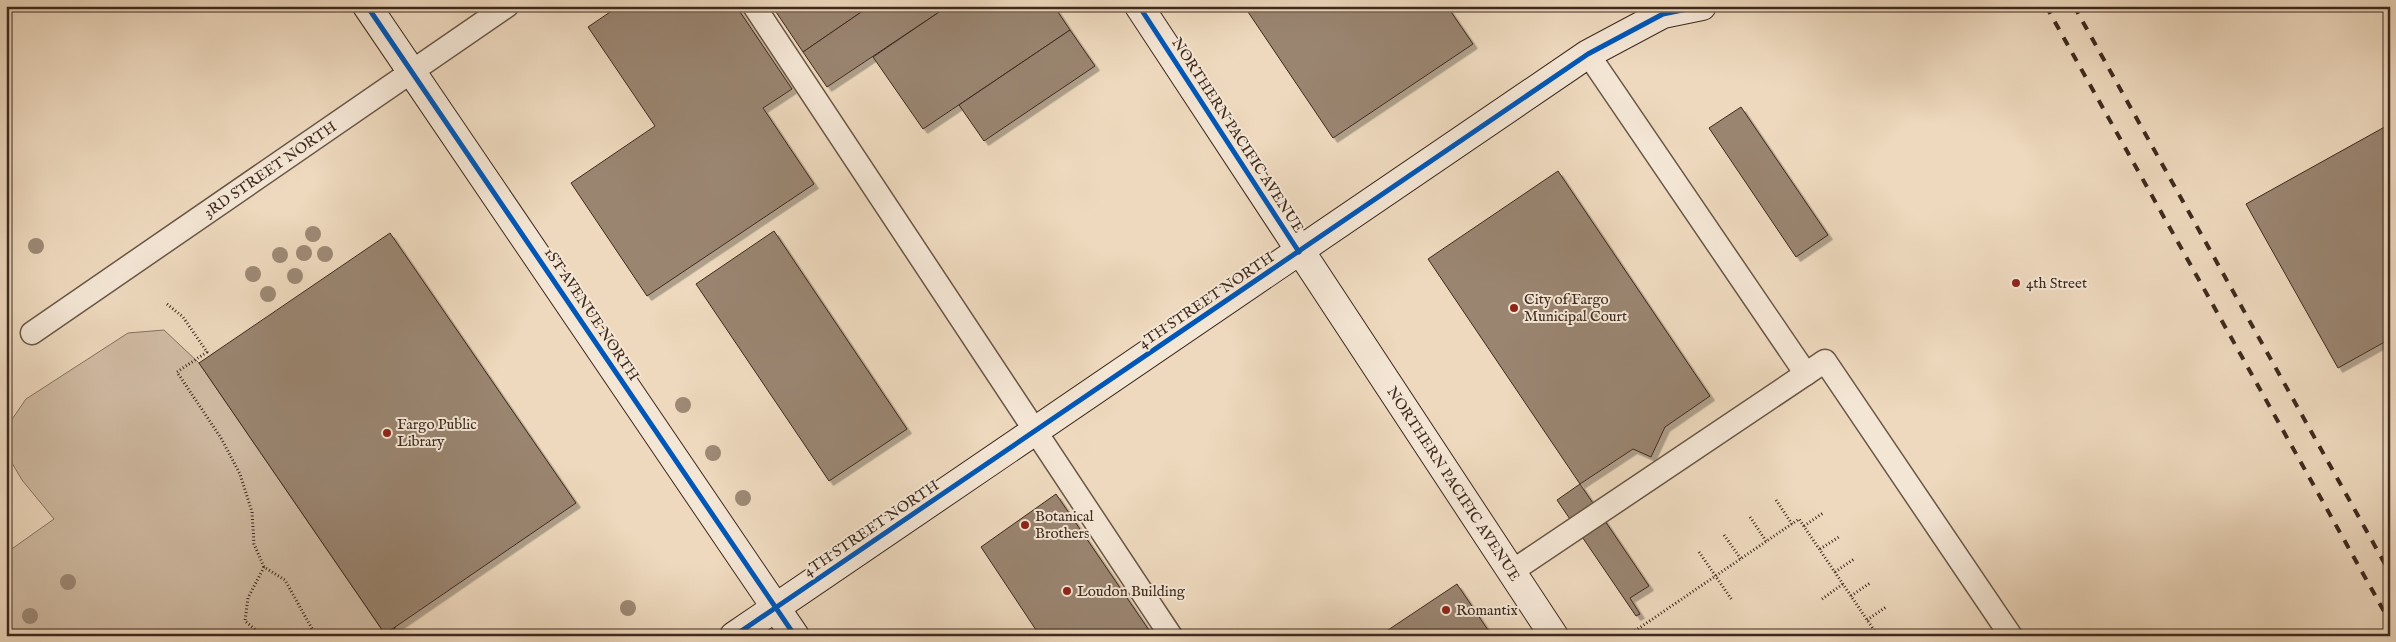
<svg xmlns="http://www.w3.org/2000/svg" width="2396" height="642" font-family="'IM FELL English',serif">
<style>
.green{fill:#d0bba3;stroke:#877260}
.building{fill:#9a8571;stroke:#3e2a1e;filter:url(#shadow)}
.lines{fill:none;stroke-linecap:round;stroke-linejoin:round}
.lane-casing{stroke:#6a5646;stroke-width:25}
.secondary-casing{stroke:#3e2a1e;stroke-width:30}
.path{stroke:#3e2a1e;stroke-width:3;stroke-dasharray:1 2.5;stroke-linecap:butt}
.lane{stroke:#f4e6d5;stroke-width:22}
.secondary{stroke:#f4e6d5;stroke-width:28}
.rail{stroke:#3e2a1e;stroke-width:4;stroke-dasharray:9 9;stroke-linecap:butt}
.cycleway-casing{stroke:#f4e6d5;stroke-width:8}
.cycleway{stroke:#0057b8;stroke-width:5}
.tree{fill:#9d8975}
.poi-dot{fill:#8f2418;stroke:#f4e6d5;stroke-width:2}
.labels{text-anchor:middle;stroke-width:4;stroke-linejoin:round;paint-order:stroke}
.street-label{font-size:15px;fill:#3e2a1e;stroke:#f4e6d5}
.poi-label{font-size:15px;fill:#3e2a1e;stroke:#f4e6d5;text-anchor:start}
</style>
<defs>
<filter id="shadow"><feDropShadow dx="4.5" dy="4.5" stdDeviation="0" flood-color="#0004"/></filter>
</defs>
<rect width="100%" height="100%" fill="#eed9be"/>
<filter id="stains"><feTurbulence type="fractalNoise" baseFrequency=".004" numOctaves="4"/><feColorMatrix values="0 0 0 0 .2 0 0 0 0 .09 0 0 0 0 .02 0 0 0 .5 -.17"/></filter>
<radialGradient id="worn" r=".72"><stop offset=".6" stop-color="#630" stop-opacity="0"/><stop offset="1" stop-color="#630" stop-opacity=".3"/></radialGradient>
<polygon class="green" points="164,330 199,363 386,636 6,636 6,553 54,519 22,480 6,453 6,428 26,399 128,333"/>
<g class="building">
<polygon points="619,6 736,6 792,89 763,108 814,184 647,296 571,183 655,126 588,27"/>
<polygon points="772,6 870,6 803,52"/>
<polygon points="870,6 948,6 827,87 803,52"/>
<polygon points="948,6 1054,6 1070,30 923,129 873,57"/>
<polygon points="1244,6 1447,6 1473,44 1333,138"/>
<polygon points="1070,30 1095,66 984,141 959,105"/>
<polygon points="1741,107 1828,235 1796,257 1709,128"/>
<polygon points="2390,124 2390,339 2338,368 2246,204"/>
<polygon points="1558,171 1710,396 1665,427 1651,457 1633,449 1580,484 1428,259"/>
<polygon points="774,231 907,429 829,481 696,284"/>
<polygon points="390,233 576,503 385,634 199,363"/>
<polygon points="1580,484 1649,586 1630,598 1640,614 1636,616 1557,500"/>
<polygon points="1056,494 1153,636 1040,636 981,547"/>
<polygon points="1457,584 1492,636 1379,636"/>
</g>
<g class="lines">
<defs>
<g id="lane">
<polyline points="754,6 1171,636"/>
<polyline points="1588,54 1806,374"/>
<path id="s1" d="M32 333 507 6"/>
<polyline points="1511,572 1825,361 2011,636"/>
</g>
<g id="secondary">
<polyline points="367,6 795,636"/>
<path id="s2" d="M1139 6 1554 636"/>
<polyline points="734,636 1588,54 1663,14 1702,6"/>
</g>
</defs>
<use href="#lane" class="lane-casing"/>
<use href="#secondary" class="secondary-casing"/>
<g class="path">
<polyline points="167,304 183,317 207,352 177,372 221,438 240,474 252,512 254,544 264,567 285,580 316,636"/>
<polyline points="1776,500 1792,524"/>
<polyline points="1750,517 1766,541"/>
<polyline points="1804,526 1823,513"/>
<polyline points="1724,535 1741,559"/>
<polyline points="1820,549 1839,537"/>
<polyline points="1699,552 1732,600"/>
<polyline points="1835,572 1854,559"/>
<polyline points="1851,596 1870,583"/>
<polyline points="1822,599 1843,584"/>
<polyline points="1867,620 1886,607"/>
<polyline points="394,628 400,636"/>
<polyline points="1632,633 1799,519 1878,636"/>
<polyline points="263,636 245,621 248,598 264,567"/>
<polyline points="1898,636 1903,632"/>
</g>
<use href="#lane" class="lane"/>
<use href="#secondary" class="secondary"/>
<g class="rail">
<polyline points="2046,6 2390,622"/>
<polyline points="2074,6 2390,573"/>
</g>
<defs>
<g id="cycleway">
<polyline points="367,6 795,636"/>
<polyline points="1139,6 1299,252"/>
<polyline points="734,636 1588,54 1663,14 1702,6"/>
</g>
</defs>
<use href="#cycleway" class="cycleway-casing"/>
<use href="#cycleway" class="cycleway"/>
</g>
<g class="tree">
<circle cx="313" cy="234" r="8"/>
<circle cx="36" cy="246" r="8"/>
<circle cx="304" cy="253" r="8"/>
<circle cx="325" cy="254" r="8"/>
<circle cx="280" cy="255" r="8"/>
<circle cx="253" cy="274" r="8"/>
<circle cx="295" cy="276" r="8"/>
<circle cx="268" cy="294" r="8"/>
<circle cx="683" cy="405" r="8"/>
<circle cx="713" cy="453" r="8"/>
<circle cx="743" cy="498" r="8"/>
<circle cx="68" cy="582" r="8"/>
<circle cx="628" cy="608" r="8"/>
<circle cx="30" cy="616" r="8"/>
</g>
<g class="poi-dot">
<circle cx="2016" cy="283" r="5"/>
<circle cx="1514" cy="308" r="5"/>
<circle cx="387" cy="433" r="5"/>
<circle cx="1025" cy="525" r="5"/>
<circle cx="1067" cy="591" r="5"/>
<circle cx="1446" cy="610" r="5"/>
</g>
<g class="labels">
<g class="street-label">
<text transform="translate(1238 135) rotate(57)" y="5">NORTHERN PACIFIC AVENUE</text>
<text dy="5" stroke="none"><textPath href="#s1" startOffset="289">3RD STREET NORTH</textPath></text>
<text transform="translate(1206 300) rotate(-34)" y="5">4TH STREET NORTH</text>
<text transform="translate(592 314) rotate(56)" y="5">1ST AVENUE NORTH</text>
<text dy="5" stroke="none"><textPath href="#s2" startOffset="572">NORTHERN PACIFIC AVENUE</textPath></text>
<text transform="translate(871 528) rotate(-34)" y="5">4TH STREET NORTH</text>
</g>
<g class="poi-label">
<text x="2026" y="288">4th Street</text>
<text x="1524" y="304">City of Fargo<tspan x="1524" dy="17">Municipal Court</tspan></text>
<text x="397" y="429">Fargo Public<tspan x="397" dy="17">Library</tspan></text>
<text x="1035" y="521">Botanical<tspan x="1035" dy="17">Brothers</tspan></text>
<text x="1077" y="596">Loudon Building</text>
<text x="1456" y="615">Romantix</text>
</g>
</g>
<rect width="2396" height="642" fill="none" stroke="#eed9be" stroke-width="25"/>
<rect x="8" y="8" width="2381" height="627" fill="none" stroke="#3e2a1e" stroke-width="2.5"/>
<rect x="12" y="12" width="2371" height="617" fill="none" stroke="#3e2a1e"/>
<rect width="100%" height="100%" filter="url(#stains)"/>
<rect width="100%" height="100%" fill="url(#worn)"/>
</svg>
